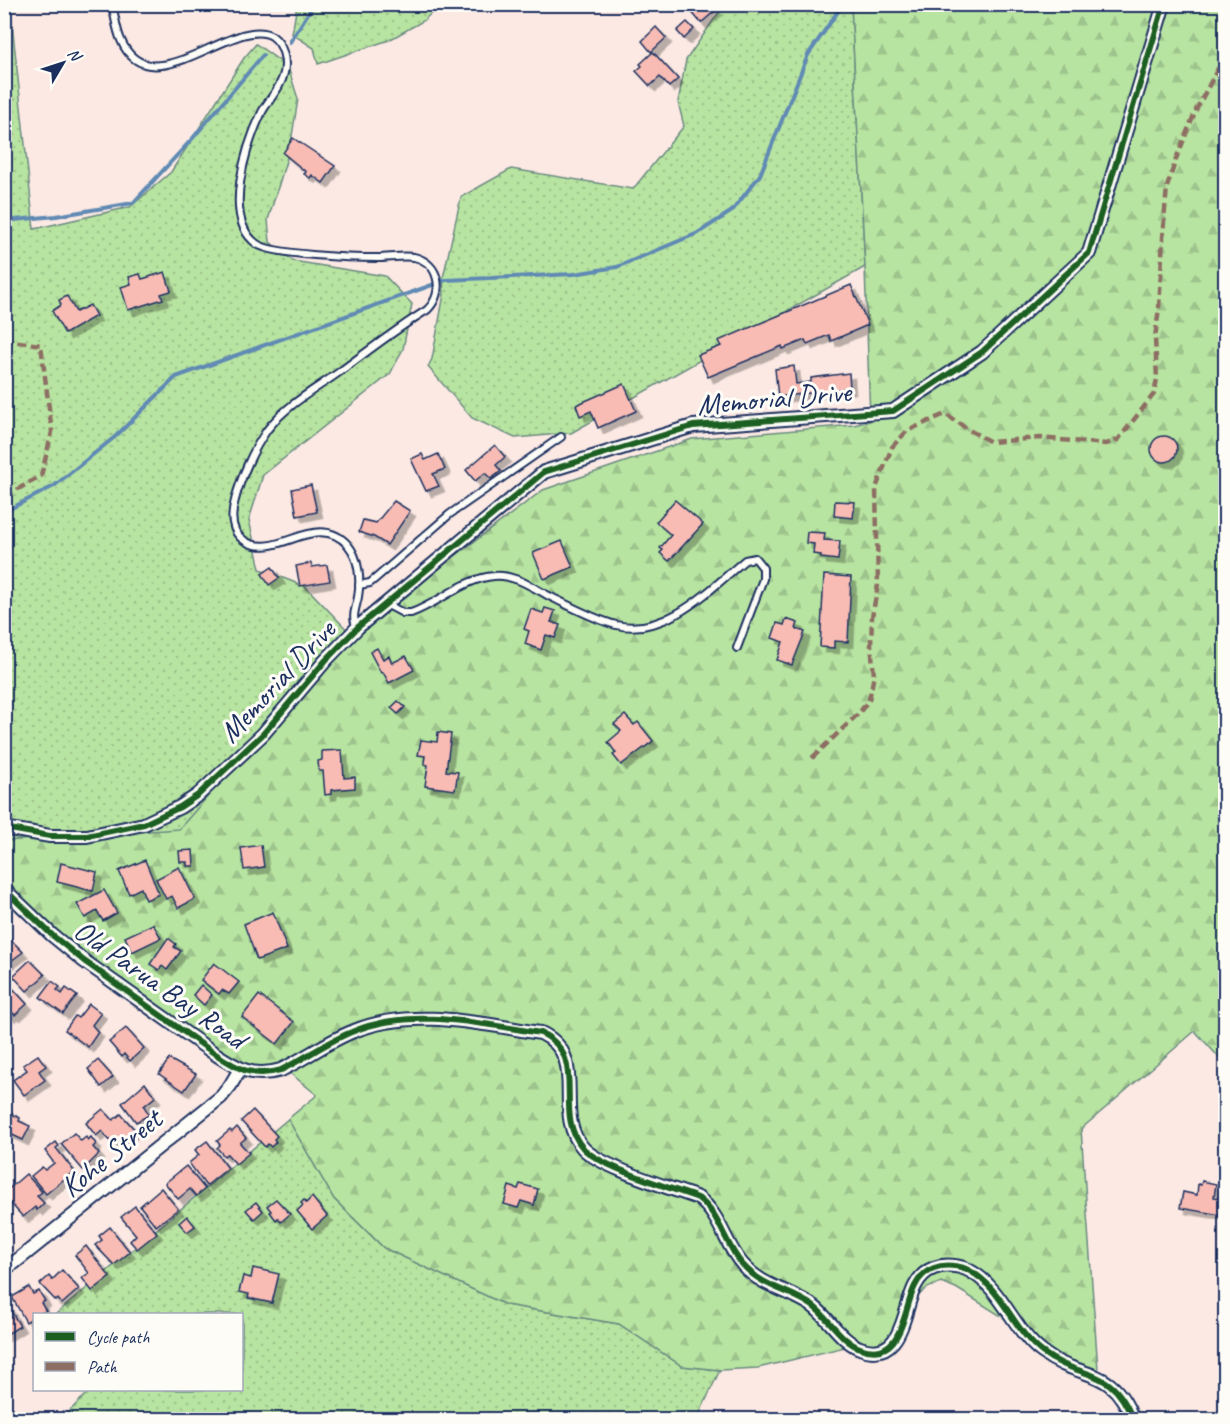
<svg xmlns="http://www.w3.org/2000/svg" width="1230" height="1424" font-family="Caveat,sans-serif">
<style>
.grass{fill:url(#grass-dots);stroke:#6a8a80;stroke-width:1.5}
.forest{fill:url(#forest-firs);stroke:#6a8a80;stroke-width:1.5}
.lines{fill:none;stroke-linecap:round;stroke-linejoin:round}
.stream{stroke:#608ab4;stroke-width:4}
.building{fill:#f8bcb4;stroke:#1b2f5e;stroke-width:1.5;filter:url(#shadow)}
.lane-casing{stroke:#1b2f5e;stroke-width:10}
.street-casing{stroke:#1b2f5e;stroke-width:16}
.lane{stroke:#fdfcf7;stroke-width:6}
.street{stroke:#fdfcf7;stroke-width:12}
.quiet{stroke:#8d6e63;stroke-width:4.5;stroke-dasharray:9 4.5;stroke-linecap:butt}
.cycleway-casing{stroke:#fdfcf7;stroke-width:10}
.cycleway{stroke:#1b5e20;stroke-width:6}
.labels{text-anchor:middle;stroke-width:6;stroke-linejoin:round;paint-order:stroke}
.street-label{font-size:30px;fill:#1b2f5e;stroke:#fdfcf7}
</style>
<defs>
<pattern id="grass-dots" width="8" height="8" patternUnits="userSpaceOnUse" patternTransform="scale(1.5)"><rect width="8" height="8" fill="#b8e4a1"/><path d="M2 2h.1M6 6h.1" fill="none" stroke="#9ec48d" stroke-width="1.8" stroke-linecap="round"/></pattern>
<pattern id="forest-firs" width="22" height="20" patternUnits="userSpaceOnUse" patternTransform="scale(1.5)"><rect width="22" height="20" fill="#b8e4a1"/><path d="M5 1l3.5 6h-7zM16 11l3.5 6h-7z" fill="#9ec48d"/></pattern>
<filter id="shadow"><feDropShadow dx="5.5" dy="5.5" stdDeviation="0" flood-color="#0004"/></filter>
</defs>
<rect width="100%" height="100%" fill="#fce9e3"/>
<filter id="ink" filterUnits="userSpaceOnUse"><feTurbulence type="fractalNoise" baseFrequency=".0167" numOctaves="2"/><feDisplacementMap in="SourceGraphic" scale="12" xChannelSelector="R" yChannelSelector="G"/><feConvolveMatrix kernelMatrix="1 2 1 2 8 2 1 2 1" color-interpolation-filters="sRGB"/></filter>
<g filter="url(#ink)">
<g class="grass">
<polygon points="10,4 34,229 130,207 171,172 244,58 256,44 288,67 298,99 290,148 268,220 270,242 293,261 385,276 412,304 403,349 390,374 263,475 249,520 260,569 306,587 351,634 179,830 5,841 4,5"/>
<polygon points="297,5 297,4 440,5 423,21 389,40 318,64 314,48 292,34"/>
<polygon points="724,5 851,5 865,267 571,433 515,438 472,418 428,367 432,359 444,294 443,278 461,197 511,169 633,189 684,126 678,102 686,60"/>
<polygon points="288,1119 334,1199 384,1248 506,1305 619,1324 682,1366 720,1370 697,1419 62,1419 90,1390 242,1390 242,1314 56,1314"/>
</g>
<polygon class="forest" points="851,5 1225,5 1225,1064 1195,1031 1081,1129 1099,1384 1036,1346 1003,1317 956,1288 941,1282 925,1289 902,1314 890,1336 865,1355 853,1345 758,1368 720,1370 682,1366 619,1324 506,1305 384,1248 334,1199 288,1119 317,1095 285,1069 244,1071 57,938 5,884 5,841 179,829 351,634 543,490 692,439 854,425 870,421 865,267"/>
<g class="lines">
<g class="stream">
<polyline points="290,42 314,4"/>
<polyline points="4,221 56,216 133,203 193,138 263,55"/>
<polyline points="4,512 54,486 116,436 176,377 446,280 574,274 617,267 698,233 732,211 760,175 808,55 843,4"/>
</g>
</g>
<g class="building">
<polygon points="697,4 712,4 716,10 701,23 690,10"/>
<polygon points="687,22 694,29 684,39 677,31"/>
<polygon points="656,27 666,38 651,52 642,41"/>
<polygon points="653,52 678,79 669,87 660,77 650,86 636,71 642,66 640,64"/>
<polygon points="293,138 335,166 323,183 312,175 310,178 304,174 306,172 283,153"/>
<polygon points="165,272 171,291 161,294 163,299 128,310 121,287 131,284 129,277 140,274 142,279"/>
<polygon points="851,285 868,325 831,341 829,335 807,344 805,340 783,349 782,346 708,377 698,355 721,346 718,341"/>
<polygon points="67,296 76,312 90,305 96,316 65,334 52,311 61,305 59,300"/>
<polygon points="794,366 796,384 811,382 811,378 849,373 850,388 778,397 775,369"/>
<polygon points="624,384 636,411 598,428 591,411 580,416 576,405"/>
<circle cx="1164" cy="449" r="13"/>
<polygon points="495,445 505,457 496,465 501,471 491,479 485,473 475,481 466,470"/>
<polygon points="422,454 425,460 438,454 445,469 433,474 439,486 426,491 411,459"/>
<polygon points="311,485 317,512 297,516 292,489"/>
<polygon points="675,500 703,524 669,561 660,553 663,550 660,548 671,535 656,522"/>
<polygon points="394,501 410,511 387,545 374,537 359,532 363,520 376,523"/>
<polygon points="835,501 855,502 853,518 834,516"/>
<polygon points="807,532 825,533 824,540 840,541 838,560 821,558 821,555 813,554 814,544 806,543"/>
<polygon points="562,541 573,567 544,579 533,553"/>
<polygon points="311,563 312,567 327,565 330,581 300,586 296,566"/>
<polygon points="272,567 279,578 269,585 262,574"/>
<polygon points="824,575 851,577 848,642 834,641 834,648 820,647"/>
<polygon points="545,608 555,611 551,622 560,625 555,638 546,635 541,650 525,644 529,631 524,629 531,609 543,613"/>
<polygon points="786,619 798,623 796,629 805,632 792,665 777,660 783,642 772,638 777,623 784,625"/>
<polygon points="377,648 383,659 389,656 392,663 406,656 414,670 389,683 383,672 381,673 370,652"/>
<polygon points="398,701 405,707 398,714 391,708"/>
<polygon points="625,715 634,725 638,722 653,741 621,765 613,755 616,753 608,742 621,731 614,724"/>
<polygon points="438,732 451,734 446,771 458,772 455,790 425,786 428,765 424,764 425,756 418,755 421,740 437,742"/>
<polygon points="342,750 344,778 355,777 355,788 331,790 331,794 325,795 323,771 319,771 318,761 322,760 322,751"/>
<polygon points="261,845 264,867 244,870 241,848"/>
<polygon points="193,850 194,866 187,866 187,862 180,862 179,851"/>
<polygon points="145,860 159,894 146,900 141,888 129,894 119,871"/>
<polygon points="61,863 97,872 93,891 57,882"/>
<polygon points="179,867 195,899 178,908 172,896 166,899 156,879"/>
<polygon points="104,890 117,913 103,921 97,911 85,918 77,904"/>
<polygon points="273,912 287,949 257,960 244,924"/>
<polygon points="153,924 161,938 132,952 125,937"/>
<polygon points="6,935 23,952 4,966 4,937"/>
<polygon points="168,938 176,944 174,947 181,951 167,970 162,966 159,970 150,964"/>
<polygon points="30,960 45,975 27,991 13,976"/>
<polygon points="214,963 239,982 229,994 222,990 219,994 201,980"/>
<polygon points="6,981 27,1004 15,1015 13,1013 10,1016 4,1010"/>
<polygon points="52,981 60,987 57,990 62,994 66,988 77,996 63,1014 40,997"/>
<polygon points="201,985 212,995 204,1005 193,995"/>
<polygon points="259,995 294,1022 277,1044 242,1017"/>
<polygon points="89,1004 101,1013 92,1025 98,1032 88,1047 65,1030 75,1016 78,1018"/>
<polygon points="126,1028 144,1048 130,1061 124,1054 122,1057 109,1042"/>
<polygon points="38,1055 46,1066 39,1071 45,1080 24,1095 13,1080 27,1070 23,1065"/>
<polygon points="169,1059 196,1074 184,1091 159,1074"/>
<polygon points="98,1060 113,1077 101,1087 88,1069"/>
<polygon points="145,1083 155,1097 144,1106 149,1115 136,1122 122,1103"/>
<polygon points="103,1109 113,1120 121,1114 135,1130 123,1140 121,1138 113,1145 102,1131 96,1136 86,1123"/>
<polygon points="4,1110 20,1118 19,1121 30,1126 23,1140 4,1131"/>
<polygon points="253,1110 277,1136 274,1139 276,1142 271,1147 268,1144 265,1147 241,1121"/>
<polygon points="237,1127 246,1138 240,1143 249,1153 236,1164 227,1154 224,1156 217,1148 220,1145 217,1141 230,1130 232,1132"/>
<polygon points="74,1133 81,1141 86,1137 88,1140 91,1137 96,1144 93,1147 99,1154 83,1170 61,1144"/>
<polygon points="207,1141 228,1168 206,1186 189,1163 199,1155 195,1150"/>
<polygon points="56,1142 59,1146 56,1148 74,1171 46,1194 31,1176 42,1167 45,1170 54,1163 45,1151"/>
<polygon points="186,1166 205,1189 196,1196 190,1189 178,1199 165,1183"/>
<polygon points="26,1174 42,1192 37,1196 44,1203 37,1210 35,1207 23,1217 4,1196 4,1193"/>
<polygon points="1202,1181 1216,1184 1214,1197 1224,1199 1221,1215 1180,1208 1183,1192 1197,1195 1198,1184 1201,1185"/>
<polygon points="520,1184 538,1189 534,1205 521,1201 518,1208 504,1204 509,1186 518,1189"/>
<polygon points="161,1188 178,1209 156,1226 140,1206"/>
<polygon points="312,1197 327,1216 312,1229 297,1211 303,1205 301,1203 304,1200 306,1203"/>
<polygon points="276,1199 290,1214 281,1222 278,1218 276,1220 270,1212 271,1211 267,1206"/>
<polygon points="256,1202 263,1211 254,1219 246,1210"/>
<polygon points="135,1206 157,1233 137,1249 130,1241 136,1235 121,1217"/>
<polygon points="187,1216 195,1226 187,1232 179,1223"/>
<polygon points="110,1227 130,1252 114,1265 95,1245 102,1240 99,1236"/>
<polygon points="86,1246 110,1277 92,1291 82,1278 89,1273 75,1255"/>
<polygon points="253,1268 279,1274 272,1303 248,1298 249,1294 239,1292 243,1276 251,1278"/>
<polygon points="62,1270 79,1289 62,1304 58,1299 56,1301 40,1284 49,1276 52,1280"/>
<polygon points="29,1287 33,1294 39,1291 45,1301 41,1303 46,1311 39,1314 34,1314 34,1317 26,1322 12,1297"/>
<polygon points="5,1301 20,1326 4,1336 4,1302"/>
</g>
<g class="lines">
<defs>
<g id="lane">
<path d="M112 4C115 16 116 29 121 40 150 109 236 13 272 36 283 44 287 60 284 73 281 88 269 99 262 112 247 144 221 219 257 244 273 255 355 258 378 258 389 258 403 255 414 257 440 263 445 293 427 310 396 329 367 352 338 373 314 390 285 406 267 430 253 450 241 477 235 500 231 514 230 532 245 541 277 561 316 510 348 545 359 558 361 580 358 597 356 608 351 617 357 627"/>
<polyline points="359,585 370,583 376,578 450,514 561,437"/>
<path d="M386 604 403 613H411C439 603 465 578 494 576 514 574 532 587 549 596 570 606 593 619 616 625 667 637 710 589 745 560L755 558 763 568V579L737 648"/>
</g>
<g id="street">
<polyline points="4,828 50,836 87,836 144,824 180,807 198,795 263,734 326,660 358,627 544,472 693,426 893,411 982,352 1089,253 1164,4"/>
<path d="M4 889 52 935 84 961 211 1051C235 1067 251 1079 281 1070 306 1058 328 1041 354 1031 413 1007 480 1024 541 1033 591 1057 551 1112 583 1148 600 1167 671 1188 698 1198 721 1215 724 1244 743 1265 762 1287 790 1290 813 1306 829 1318 841 1341 860 1348 903 1364 903 1309 915 1286 919 1278 926 1271 934 1268 944 1264 960 1265 970 1271 1002 1288 1013 1330 1042 1352 1082 1382 1111 1363 1133 1420"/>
<polyline points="4,1269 14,1263 221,1097 230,1086 240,1069"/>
</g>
</defs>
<use href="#lane" class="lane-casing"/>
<use href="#street" class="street-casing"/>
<use href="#lane" class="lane"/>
<use href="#street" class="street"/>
<g class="quiet">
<polyline points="4,340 41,345 52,432 41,476 4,497"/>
<polyline points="812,758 859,713 869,700 874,675 871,645 872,617 878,585 876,488 892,447 907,431 945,414 969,430 991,442 1040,438 1106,444 1118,440 1154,394 1157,379 1155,338 1159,308 1164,221 1167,187 1176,159 1196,110 1226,53"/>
</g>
<defs>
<g id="cycleway">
<polyline points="4,828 50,836 87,836 144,824 180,807 198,795 263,734 326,660 358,627 544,472 693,426 893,411 982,352 1089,253 1164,4"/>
<path d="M4 889 52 935 84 961 211 1051C235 1067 251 1079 281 1070 306 1058 328 1041 354 1031 413 1007 480 1024 541 1033 591 1057 551 1112 583 1148 600 1167 671 1188 698 1198 721 1215 724 1244 743 1265 762 1287 790 1290 813 1306 829 1318 841 1341 860 1348 903 1364 903 1309 915 1286 919 1278 926 1271 934 1268 944 1264 960 1265 970 1271 1002 1288 1013 1330 1042 1352 1082 1382 1111 1363 1133 1420"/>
</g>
</defs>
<use href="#cycleway" class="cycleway-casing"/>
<use href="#cycleway" class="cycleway"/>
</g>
</g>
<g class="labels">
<g class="street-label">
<text transform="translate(774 398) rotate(-5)" y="10">Memorial Drive</text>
<text transform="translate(277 681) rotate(-47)" y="10">Memorial Drive</text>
<text transform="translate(160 984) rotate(35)" y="10">Old Parua Bay Road</text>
<text transform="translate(111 1153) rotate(-39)" y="10">Kohe Street</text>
</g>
</g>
<rect width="1230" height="1424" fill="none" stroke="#fdfcf7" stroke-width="24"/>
<rect x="12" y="12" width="1206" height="1400" fill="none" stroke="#1b2f5e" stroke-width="2" filter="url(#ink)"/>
<rect x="33" y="1313" width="210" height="78" fill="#fdfcf7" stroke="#a3aaba" stroke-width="1.5"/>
<rect x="45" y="1332" width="30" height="9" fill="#1b5e20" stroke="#a3aaba" stroke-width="1.5"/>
<text x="87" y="1343" font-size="18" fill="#1b2f5e">Cycle path</text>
<rect x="45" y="1362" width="30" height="9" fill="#8d6e63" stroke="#a3aaba" stroke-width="1.5"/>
<text x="87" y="1373" font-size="18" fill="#1b2f5e">Path</text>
<g transform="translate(63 63) rotate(51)" stroke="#fdfcf7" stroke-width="4.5" paint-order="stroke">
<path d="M0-4.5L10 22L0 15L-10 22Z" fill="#1b2f5e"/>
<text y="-9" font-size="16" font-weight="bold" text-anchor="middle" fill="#1b2f5e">N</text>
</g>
</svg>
